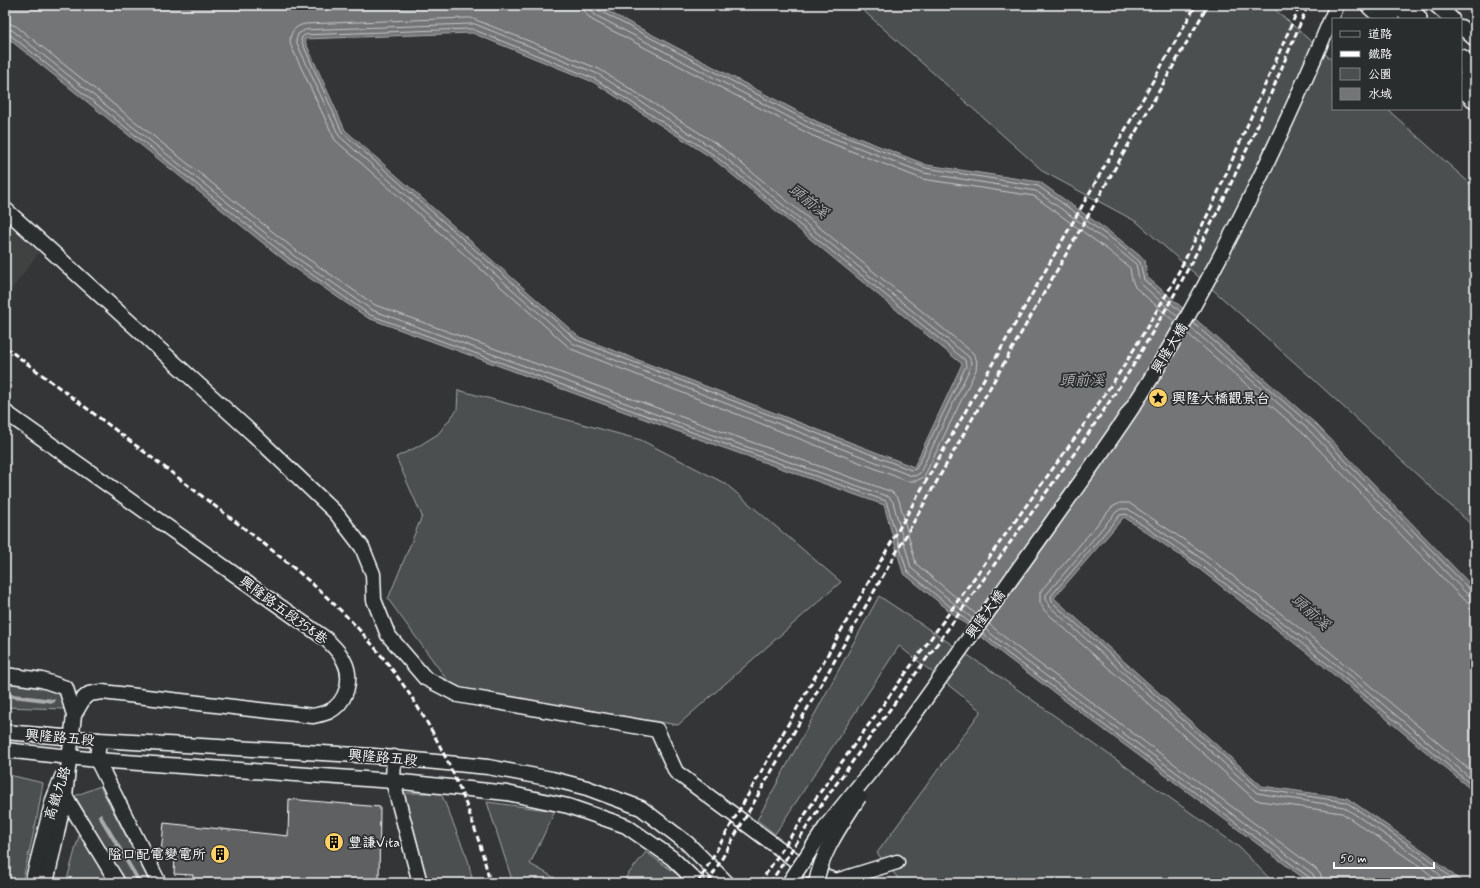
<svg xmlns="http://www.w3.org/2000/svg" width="1480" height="888" font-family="Mynerve,'LXGW WenKai TC',sans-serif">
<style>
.built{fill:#404243}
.green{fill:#4c4f50;stroke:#a6a7a8}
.water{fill:#737576;stroke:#abacad;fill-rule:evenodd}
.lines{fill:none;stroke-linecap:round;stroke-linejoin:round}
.shore{stroke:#c7c8c8;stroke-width:1}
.stream{stroke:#abacad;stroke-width:4}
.building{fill:#5f6162;stroke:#fff}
.minor-casing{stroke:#fff;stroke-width:17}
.highway-casing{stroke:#fff;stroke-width:24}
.minor{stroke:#2a2d2e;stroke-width:14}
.highway{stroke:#2a2d2e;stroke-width:21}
.rail{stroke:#fff;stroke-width:3;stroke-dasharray:6 3;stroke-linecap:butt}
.minor-bridge-casing{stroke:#fff;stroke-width:17;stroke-linecap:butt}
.minor-bridge{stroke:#2a2d2e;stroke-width:14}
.labels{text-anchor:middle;stroke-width:3.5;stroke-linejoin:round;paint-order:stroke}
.street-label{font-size:14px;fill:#fff;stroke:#2a2d2e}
.poi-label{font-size:14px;fill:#fff;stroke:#2a2d2e;text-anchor:start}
.water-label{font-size:15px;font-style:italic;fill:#b2b3b4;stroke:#2a2d2e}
</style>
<rect width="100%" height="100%" fill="#333536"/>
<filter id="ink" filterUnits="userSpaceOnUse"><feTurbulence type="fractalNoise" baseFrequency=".025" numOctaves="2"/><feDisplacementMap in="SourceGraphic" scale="8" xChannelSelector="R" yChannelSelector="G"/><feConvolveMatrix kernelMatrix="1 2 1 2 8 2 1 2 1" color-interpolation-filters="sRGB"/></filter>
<g filter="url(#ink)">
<polygon class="built" points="5,219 40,251 5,298"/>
<g class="green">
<polygon points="857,5 1270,5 1333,61 1333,109 1387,109 1475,188 1475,528 1313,379 1137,222 1044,172"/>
<polygon points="458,390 641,440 726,484 841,582 678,725 453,688 388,599 422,516 396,457 417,447 438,434 457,410"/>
<polygon points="879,596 993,672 1239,847 1274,883 902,883 877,853 981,711 899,646 775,834 757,820"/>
<polygon points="5,680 39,684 62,692 64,709 5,707"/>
<polygon points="5,774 43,783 37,818 22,883 5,883"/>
<polygon points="100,786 150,883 126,883 75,796"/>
<polygon points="404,793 441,793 468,860 473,883 428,883"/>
<polygon points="487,802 555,811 530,864 564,883 513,883"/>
<polygon points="80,832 110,883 66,883"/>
<polygon points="646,852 687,881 686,883 621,883"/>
</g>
<path class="water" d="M5 5H596L818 122 927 165 1040 182 1118 238 1145 260 1147 277 1316 424 1475 589V793L1321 664 1194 565 1124 517 1054 598 1262 786 1347 798 1430 855 1463 883H1310L1005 656 903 573 884 505 707 442 368 318 289 264 5 36ZM472 33 593 82 712 158 962 364 914 467 579 337 345 130 304 39Z"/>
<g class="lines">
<g class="shore">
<polyline points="584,5 585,13 592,20 813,136 922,179 1034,196 1108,250 1130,268 1132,280 1135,287 1175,322"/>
<polyline points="590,5 591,10 595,15 815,131 924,173 1036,191 1112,245 1136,264 1140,283 1178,317"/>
<polyline points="595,5 598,10 817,126 926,168 1038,186 1115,241 1140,262 1144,280 1181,312"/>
<path d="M471 18 599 69 720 146 973 353 977 361 976 370 924 477 916 481H907L571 349 335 140 291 46C288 35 293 26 305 24Z"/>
<polyline points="5,22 16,26 298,252 375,305 712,428 892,492 899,500 916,564 976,614"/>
<polygon points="475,24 598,74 717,151 969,357 971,362 970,368 920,473 915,476 909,475 574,344 339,136 296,41 298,34 305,30"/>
<polyline points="5,28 12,30 294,256 372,310 710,434 889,497 893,502 911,568 973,619"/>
<polygon points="472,29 595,79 714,155 965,360 966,366 916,469 911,470 577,340 342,132 301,40 302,37 305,35"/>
<polyline points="5,33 9,34 291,260 370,315 708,438 886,501 907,571 970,623"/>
<polyline points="1193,323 1313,427 1470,590 1475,592"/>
<polyline points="1190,327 1310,431 1467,594 1475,597"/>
<polyline points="1187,333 1305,435 1462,598 1468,602 1475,603"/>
<polyline points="989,624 1014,645 1316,869 1321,875 1323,883"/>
<polyline points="985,629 1010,649 1313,874 1317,883"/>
<polyline points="982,633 1007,653 1310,878 1311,883"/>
<polyline points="1440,883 1421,867 1342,813 1260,801 1253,798 1044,610 1040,602 1040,592 1112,507 1120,503 1129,503 1202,552 1330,652 1475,774"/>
<polyline points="1449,883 1425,862 1344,807 1257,793 1049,606 1046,600 1046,595 1116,512 1121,509 1128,509 1199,557 1327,657 1475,782"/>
<path d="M1457 883 1428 858 1346 802 1260 789 1052 602 1051 596 1120 515 1126 514C1250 595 1362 693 1475 788"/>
</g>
<g class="stream">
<polyline points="5,695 53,701"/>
<polyline points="100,816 140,883"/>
</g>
</g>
<polygon class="building" points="289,799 380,807 379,883 192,883 193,875 174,874 175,855 161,853 164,823 288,836"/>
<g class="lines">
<defs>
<g id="minor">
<polyline points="1436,5 1452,19"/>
<polyline points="1461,27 1475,39"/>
<polyline points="5,209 253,434 336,513 362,547 373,574 374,600 388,635 425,678 458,695 657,730 676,772 811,872 836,881 897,862"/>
<path d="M5 412 326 639C333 646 340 652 344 661 353 678 347 703 328 712 323 714 317 715 313 716L102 692 89 694 84 698 74 715 65 796 46 883"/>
<polyline points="5,675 42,680 66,688 74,715"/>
<polyline points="5,732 99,740 374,756 488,767 552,779 587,788 641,808 687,843 727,883"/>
<polyline points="99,740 97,760 159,883"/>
<path d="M896 740C948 667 1000 594 1052 522 1085 475 1120 429 1150 380 1224 260 1283 134 1337 5"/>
<polyline points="5,750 97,760 393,781 507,793 568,806 626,826 672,858 698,883"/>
<polyline points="394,757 393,781 420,883"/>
<polyline points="65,796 118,883"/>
<polyline points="32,883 53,800 62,777"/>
</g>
<g id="highway">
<polyline points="1372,5 1388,19"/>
<polyline points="1401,5 1416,19"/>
<polyline points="1461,60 1475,72"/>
<polyline points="1461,84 1475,97"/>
</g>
</defs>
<use href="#minor" class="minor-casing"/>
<use href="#highway" class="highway-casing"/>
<use href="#minor" class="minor"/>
<use href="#highway" class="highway"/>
<g class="rail">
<path d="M5 347C73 398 140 448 207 500 270 548 335 596 384 659 435 723 472 804 490 883"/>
<polyline points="698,883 1196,5"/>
<polyline points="708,883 1208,5"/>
<polyline points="760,883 816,798 1077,435 1124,366 1172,285 1212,206 1300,5"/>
<polyline points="770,883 824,801 1084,440 1131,369 1178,288 1219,209 1254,134 1308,5"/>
</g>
<defs>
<g id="minor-bridge">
<polyline points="789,883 827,825 896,740"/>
<path d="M816 883C822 851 842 824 859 797"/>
</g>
</defs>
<use href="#minor-bridge" class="minor-bridge-casing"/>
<use href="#minor-bridge" class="minor-bridge"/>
</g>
</g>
<defs>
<symbol id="sight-disc" viewBox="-11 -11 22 22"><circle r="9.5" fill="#ffd166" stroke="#2a2d2e"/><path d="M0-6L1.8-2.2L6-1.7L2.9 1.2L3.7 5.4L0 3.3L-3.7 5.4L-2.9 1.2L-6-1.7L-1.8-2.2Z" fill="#111"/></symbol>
<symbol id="building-disc" viewBox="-11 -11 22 22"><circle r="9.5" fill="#ffd166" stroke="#2a2d2e"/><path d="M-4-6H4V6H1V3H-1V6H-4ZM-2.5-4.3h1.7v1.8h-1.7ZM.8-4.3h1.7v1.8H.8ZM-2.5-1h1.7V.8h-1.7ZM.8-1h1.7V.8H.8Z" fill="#111"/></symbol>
</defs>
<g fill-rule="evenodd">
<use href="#sight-disc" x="1147" y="387" width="22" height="22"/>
<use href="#building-disc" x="323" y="831" width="22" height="22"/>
<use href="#building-disc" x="209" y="843" width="22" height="22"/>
</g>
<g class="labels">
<g class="street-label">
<text transform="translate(1169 348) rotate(-59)" y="5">興隆大橋</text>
<text transform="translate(284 610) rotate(36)" y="5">興隆路五段358巷</text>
<text transform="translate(985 614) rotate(-54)" y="5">興隆大橋</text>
<text transform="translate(60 737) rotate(5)" y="5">興隆路五段</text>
<text transform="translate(383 757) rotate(5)" y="5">興隆路五段</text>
<text transform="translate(57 793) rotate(-72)" y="5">高鐵九路</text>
</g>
<g class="poi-label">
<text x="1172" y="403">興隆大橋觀景台</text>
<text x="348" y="847">豐謙Vita</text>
<text x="206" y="859" text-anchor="end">隘口配電變電所</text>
</g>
<g class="water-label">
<text transform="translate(809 201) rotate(39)" y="5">頭前溪</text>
<text x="1082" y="385">頭前溪</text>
<text transform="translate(1311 612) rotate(42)" y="5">頭前溪</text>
</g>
</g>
<rect width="1480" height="888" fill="none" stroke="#2a2d2e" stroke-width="20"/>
<rect x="10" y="10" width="1460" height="868" fill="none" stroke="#fff" stroke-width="1.5" filter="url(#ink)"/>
<rect x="1332" y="18" width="130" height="92" fill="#2a2d2e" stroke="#7f8182"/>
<rect x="1340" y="31" width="20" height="6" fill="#2a2d2e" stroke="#7f8182"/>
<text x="1368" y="38" font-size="12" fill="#ffffff">道路</text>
<rect x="1340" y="51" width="20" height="6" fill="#ffffff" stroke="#7f8182"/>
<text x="1368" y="58" font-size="12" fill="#ffffff">鐵路</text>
<rect x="1340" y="68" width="20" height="12" fill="#4c4f50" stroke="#7f8182"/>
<text x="1368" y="78" font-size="12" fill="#ffffff">公園</text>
<rect x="1340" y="88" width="20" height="12" fill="#737576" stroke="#7f8182"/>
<text x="1368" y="98" font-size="12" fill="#ffffff">水域</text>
<path d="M1334 862v6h100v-6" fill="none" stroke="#ffffff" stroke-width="2"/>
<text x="1340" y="862" font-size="12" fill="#ffffff" stroke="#2a2d2e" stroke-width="3" paint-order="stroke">50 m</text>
</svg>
